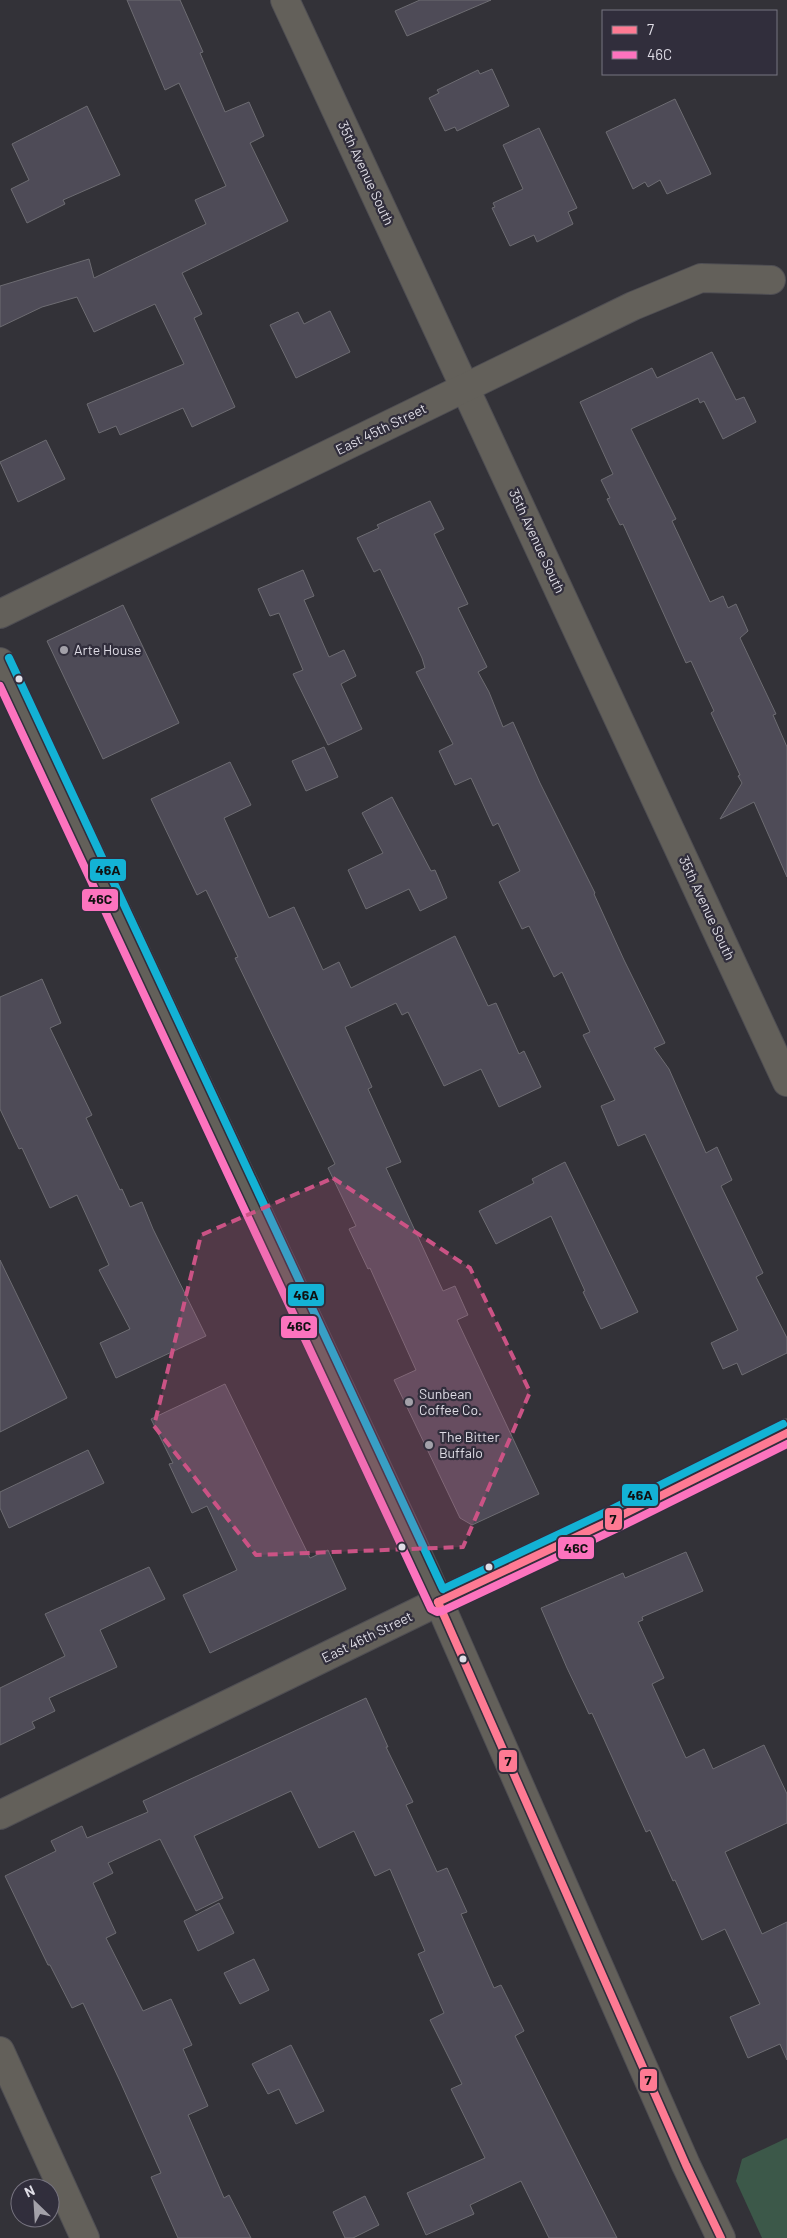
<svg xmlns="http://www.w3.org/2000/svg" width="787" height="2238" font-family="Barlow,sans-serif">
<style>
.green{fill:#3c5849}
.building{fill:#4e4b57;stroke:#6d6c72}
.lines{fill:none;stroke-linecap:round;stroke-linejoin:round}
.minor-casing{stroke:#4f4e53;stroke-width:30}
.minor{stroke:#63605a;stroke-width:28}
.bus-1-casing{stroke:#312e3c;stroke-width:11}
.bus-2-casing{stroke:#312e3c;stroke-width:11}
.bus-3-casing{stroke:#312e3c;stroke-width:11}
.bus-1{stroke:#fe7a93;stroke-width:8}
.bus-2{stroke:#fc73be;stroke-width:8}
.bus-3{stroke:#13b2d5;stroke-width:8}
.marked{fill:#cb5385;fill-opacity:0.2;stroke:#cb5385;stroke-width:4;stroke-dasharray:10 6;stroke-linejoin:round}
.poi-dot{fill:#a3a1a9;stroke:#312e3c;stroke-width:2}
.bus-dot{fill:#dfdde6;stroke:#312e3c;stroke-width:2}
.labels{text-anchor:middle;stroke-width:4.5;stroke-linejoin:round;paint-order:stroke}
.street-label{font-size:14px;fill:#dfdde6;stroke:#312e3c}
.poi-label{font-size:14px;fill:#dfdde6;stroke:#312e3c;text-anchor:start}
.line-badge{stroke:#312e3c;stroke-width:2}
.pale-badge-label{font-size:14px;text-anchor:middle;font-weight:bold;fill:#111}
</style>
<rect width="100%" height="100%" fill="#333238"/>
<polygon class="green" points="787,2138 787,2238 762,2238 736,2181 742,2159"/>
<g class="building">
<polygon points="127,0 180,0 203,52 200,53 225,112 249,102 264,136 250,143 288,221 182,273 202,314 194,318 235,407 192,427 183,408 120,435 116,426 99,433 87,404 184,364 155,304 94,332 77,297 42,307 0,327 0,286 89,259 94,278 206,224 195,200 226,186 179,83 165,90"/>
<polygon points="420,0 491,0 407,36 395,11"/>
<polygon points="492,69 509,106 457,131 455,127 445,131 429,98 439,93 437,90 478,70 480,74"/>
<polygon points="675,99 711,174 667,194 660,180 648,187 645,182 633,189 606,132"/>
<polygon points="87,106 120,175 63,200 65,204 27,223 11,189 29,180 12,144"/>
<polygon points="539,128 577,208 568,212 573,224 537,242 534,235 510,246 492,208 495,207 493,203 523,189 503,145"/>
<polygon points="330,311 350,352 296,378 270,325 298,312 304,324"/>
<polygon points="712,352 736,400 744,397 756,422 723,439 704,401 700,403 698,398 631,429 676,519 672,521 710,602 723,596 728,608 736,604 748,631 740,638 776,714 773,715 787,747 787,877 754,802 720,819 742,783 738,776 740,775 711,713 714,711 691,661 686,663 623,524 620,525 607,499 610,498 601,480 613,474 580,402 652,368 657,378"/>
<polygon points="46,440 65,479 18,502 0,462"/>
<polygon points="430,501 444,529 434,534 468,604 458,608 487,667 478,672 489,692 503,727 513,722 540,783 595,893 594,894 624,960 665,1043 654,1048 669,1069 706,1153 717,1147 732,1180 721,1186 763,1273 756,1277 787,1338 787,1353 742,1375 737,1363 723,1369 711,1343 738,1330 645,1134 618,1146 601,1106 615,1100 583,1035 590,1032 562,972 554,977 529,926 522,929 499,882 520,871 498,823 493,826 471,778 455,785 439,751 453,744 416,672 425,668 422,658 380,569 374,572 357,538 379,528 377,525"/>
<polygon points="303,570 314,596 304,600 329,657 344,650 356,676 341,684 362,729 328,745 293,674 303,670 279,613 270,616 258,589"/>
<polygon points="123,605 179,723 103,759 47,641"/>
<polygon points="324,747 338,777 306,791 292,761"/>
<polygon points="230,762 251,805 224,818 269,918 294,907 323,970 339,962 351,988 455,936 488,1006 496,1003 519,1054 524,1051 541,1087 499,1107 481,1069 444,1086 408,1012 402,1015 396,1003 345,1027 372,1087 368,1089 401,1162 386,1168 443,1291 455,1286 468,1315 457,1320 539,1494 472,1525 460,1518 394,1380 416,1370 370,1268 368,1269 349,1229 356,1226 328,1168 335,1164 235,958 238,957 206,890 197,895 151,799"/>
<polygon points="392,797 431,871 435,870 447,898 420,911 409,889 366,909 348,870 383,853 362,813"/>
<polygon points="42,979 61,1023 50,1028 92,1115 86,1118 120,1190 122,1189 130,1207 142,1202 153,1229 206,1336 116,1378 100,1343 130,1329 99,1270 109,1265 77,1195 50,1208 22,1148 19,1149 0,1109 0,997"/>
<polygon points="565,1162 638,1312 601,1329 583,1292 585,1291 551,1216 496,1244 479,1211 534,1183 532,1179"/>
<polygon points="0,1260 67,1398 0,1432"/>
<polygon points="225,1384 310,1558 328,1550 346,1589 210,1653 183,1595 237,1570 207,1506 192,1513 169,1464 173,1463 151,1419"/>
<polygon points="88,1450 104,1483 9,1528 0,1508 0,1492"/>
<polygon points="686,1552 703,1591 642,1617 643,1620 638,1622 664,1678 652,1684 686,1758 704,1749 713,1769 764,1745 787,1794 787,1823 725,1852 762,1934 787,1922 787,2060 780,2044 748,2058 730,2017 760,2004 725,1929 702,1940 675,1880 673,1881 650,1830 646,1832 592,1713 589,1714 567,1668 541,1608 623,1573 625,1578"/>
<polygon points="149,1567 165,1599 100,1630 117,1667 49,1698 55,1711 32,1722 35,1728 0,1745 0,1688 65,1656 45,1614"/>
<polygon points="366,1698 388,1747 386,1747 413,1802 406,1805 437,1872 447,1868 467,1912 461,1914 494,1988 501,1985 524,2031 515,2036 617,2238 549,2238 521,2181 470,2205 474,2214 426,2235 407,2193 485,2158 451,2089 462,2084 430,2020 444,2013 418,1954 425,1951 390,1869 375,1876 354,1831 319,1848 291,1791 194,1836 223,1898 196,1911 160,1839 108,1863 113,1873 93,1883 116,1933 106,1938 143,2011 171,1999 192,2045 183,2049 208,2106 188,2115 224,2198 229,2195 251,2238 178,2238 151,2177 161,2173 119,2079 83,2003 72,2008 50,1965 48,1965 5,1876 56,1851 51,1841 82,1826 87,1838 148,1812 143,1801"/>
<polygon points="219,1903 234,1933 198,1951 184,1921"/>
<polygon points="254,1959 269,1990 240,2004 224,1973"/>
<polygon points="291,2045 324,2111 296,2124 279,2089 268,2094 252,2064"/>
<polygon points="365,2196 379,2225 353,2238 345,2238 333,2212"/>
</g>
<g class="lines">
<defs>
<g id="minor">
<polyline points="285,0 787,1082"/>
<polyline points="0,614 633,306 701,278 771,280"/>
<polyline points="0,662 424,1568 686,2165 721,2238"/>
<polyline points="0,1815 438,1602 612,1520 787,1433"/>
<polyline points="0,2051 85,2238"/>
</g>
</defs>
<use href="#minor" class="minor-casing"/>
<use href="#minor" class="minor"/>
<defs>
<g id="bus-1">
<polyline points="438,1602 686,2165 721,2238"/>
<polyline points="438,1602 612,1520 787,1433"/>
</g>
<polyline id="bus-2" points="0,686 431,1609 437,1612 442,1611 616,1529 787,1444"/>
<polyline id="bus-3" points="9,658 443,1589 608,1511 783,1424"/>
</defs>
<use href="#bus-1" class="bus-1-casing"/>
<use href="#bus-2" class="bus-2-casing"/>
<use href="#bus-3" class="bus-3-casing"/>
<use href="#bus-1" class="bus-1"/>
<use href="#bus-2" class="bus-2"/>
<use href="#bus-3" class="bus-3"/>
</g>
<path class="marked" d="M333 1178 470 1268 530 1392 463 1547 256 1555 154 1426 201 1235Z"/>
<g class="poi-dot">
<circle cx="64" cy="650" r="5"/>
<circle cx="409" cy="1402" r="5"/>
<circle cx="429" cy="1445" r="5"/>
</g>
<g class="bus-dot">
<circle cx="19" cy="679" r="4.5"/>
<circle cx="402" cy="1547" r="4.5"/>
<circle cx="489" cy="1567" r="4.5"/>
<circle cx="463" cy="1659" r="4.5"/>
</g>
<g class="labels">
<g class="street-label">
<text transform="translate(366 173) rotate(65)" y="5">35th Avenue South</text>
<text transform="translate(381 429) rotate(-26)" y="5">East 45th Street</text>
<text transform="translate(537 541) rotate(65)" y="5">35th Avenue South</text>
<text transform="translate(707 908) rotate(65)" y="5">35th Avenue South</text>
<text transform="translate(367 1637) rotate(-26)" y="5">East 46th Street</text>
</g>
<g class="poi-label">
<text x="74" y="655">Arte House</text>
<text x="419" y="1399">Sunbean<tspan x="419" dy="16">Coffee Co.</tspan></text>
<text x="439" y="1442">The Bitter<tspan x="439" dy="16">Buffalo</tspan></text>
</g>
</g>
<g class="line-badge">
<rect x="89" y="858" width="38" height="24" rx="5" fill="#13b2d5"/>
<rect x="81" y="888" width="38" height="24" rx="5" fill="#fc73be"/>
<rect x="287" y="1283" width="38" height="24" rx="5" fill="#13b2d5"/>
<rect x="280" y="1315" width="38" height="24" rx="5" fill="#fc73be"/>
<rect x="621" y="1483" width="38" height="24" rx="5" fill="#13b2d5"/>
<rect x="604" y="1507" width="19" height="24" rx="5" fill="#fe7a93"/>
<rect x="557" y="1536" width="38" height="24" rx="5" fill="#fc73be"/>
<rect x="498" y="1749" width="20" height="24" rx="5" fill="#fe7a93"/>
<rect x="639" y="2068" width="19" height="24" rx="5" fill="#fe7a93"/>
</g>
<g class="pale-badge-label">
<text x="108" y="875">46A</text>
<text x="100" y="904">46C</text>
<text x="306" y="1300">46A</text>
<text x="299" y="1331">46C</text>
<text x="640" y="1500">46A</text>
<text x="613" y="1524">7</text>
<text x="576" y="1553">46C</text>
<text x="508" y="1766">7</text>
<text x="648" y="2085">7</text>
</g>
<rect x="602" y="10" width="175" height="65" fill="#312e3c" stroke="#777480"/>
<rect x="612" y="26" width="25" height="8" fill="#fe7a93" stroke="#777480"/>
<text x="647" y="35" font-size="15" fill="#dfdde6">7</text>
<rect x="612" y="51" width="25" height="8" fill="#fc73be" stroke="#777480"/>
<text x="647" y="60" font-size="15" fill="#dfdde6">46C</text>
<g transform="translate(35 2203) rotate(335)"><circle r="24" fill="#312e3c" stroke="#777480"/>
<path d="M0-4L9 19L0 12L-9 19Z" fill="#a3a1a9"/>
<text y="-8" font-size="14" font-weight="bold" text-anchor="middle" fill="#dfdde6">N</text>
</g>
</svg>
